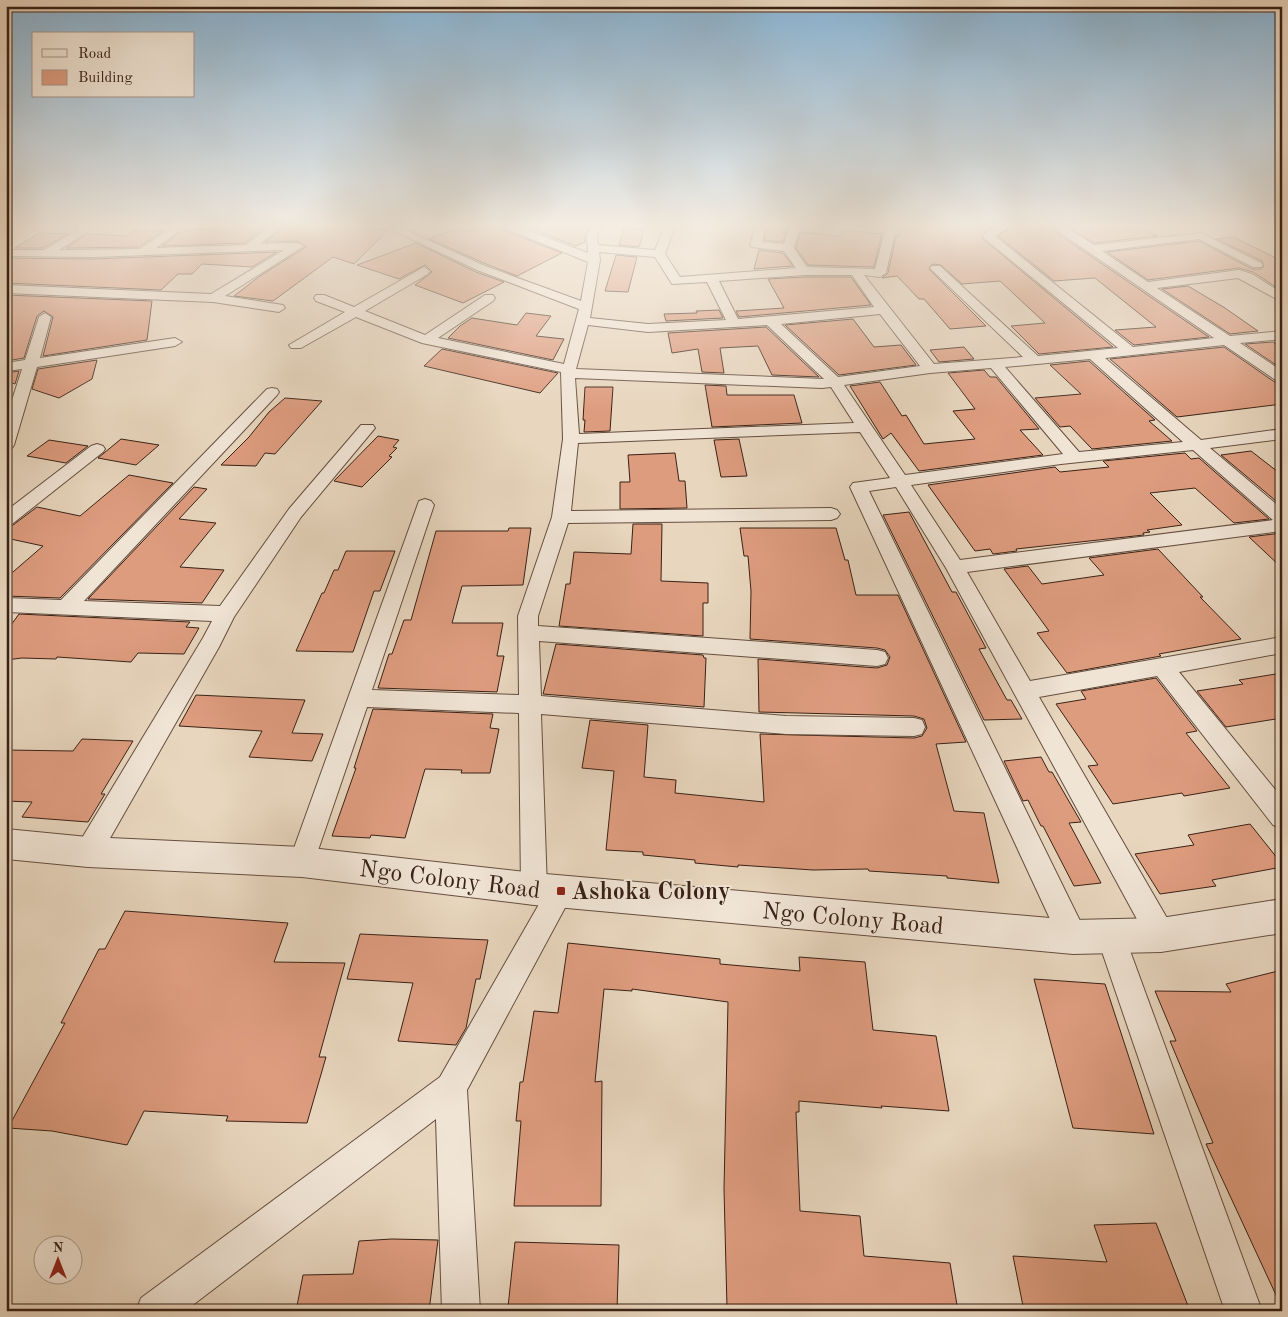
<svg xmlns="http://www.w3.org/2000/svg" width="1288" height="1317" font-family="'Old Standard TT',serif">
<style>
.building{fill:#de9c7f;stroke:#392115}
.lines{fill:none;stroke-linecap:round;stroke-linejoin:round}
.minor-casing{stroke:#654e3f;stroke-width:2}
.tertiary-casing{stroke:#654e3f;stroke-width:2}
.minor{fill:#f0e4d5;fill-rule:evenodd}
.tertiary{fill:#f0e4d5;fill-rule:evenodd}
.poi-dot{fill:#8f2418;stroke:#f0e4d5;stroke-width:2}
.labels{text-anchor:middle;stroke-width:4;stroke-linejoin:round;paint-order:stroke}
.near-street-label{font-size:24px;fill:#392115;stroke:#f0e4d5}
.near-poi-label{font-size:24px;font-weight:bold;fill:#392115;stroke:#f0e4d5;text-anchor:start}
</style>
<rect width="100%" height="100%" fill="#e8d6be"/>
<filter id="stains"><feTurbulence type="fractalNoise" baseFrequency=".004" numOctaves="4"/><feColorMatrix values="0 0 0 0 .2 0 0 0 0 .09 0 0 0 0 .02 0 0 0 .5 -.17"/></filter>
<radialGradient id="worn" r=".72"><stop offset=".6" stop-color="#630" stop-opacity="0"/><stop offset="1" stop-color="#630" stop-opacity=".3"/></radialGradient>
<g class="building">
<polygon points="221,227 265,227 245,243 162,246 180,232 185,232 188,229 217,230"/>
<polygon points="336,227 388,230 354,264 333,257 273,301 234,296 260,276 306,247 298,241 265,242 282,228 335,228"/>
<polygon points="478,227 504,227 506,231 562,253 517,276 486,264 429,239 458,228 465,231"/>
<polygon points="527,227 571,227 589,228 585,234 585,242 576,246"/>
<polygon points="767,227 788,227 783,242 764,240"/>
<polygon points="900,227 994,227 982,235 983,239 1113,347 1039,354 1011,326 1045,323 1000,281 962,284 941,265 932,264 929,269 986,326 950,329 924,299 919,299 897,276 882,278 888,273 896,236 899,236"/>
<polygon points="1012,227 1052,227 1054,231 1209,337 1134,345 1115,330 1156,327 1095,278 1054,281 998,236"/>
<polygon points="1068,227 1103,227 1107,229 1118,228 1121,229 1141,227 1157,236 1094,243"/>
<polygon points="624,228 644,230 639,247 619,245"/>
<polygon points="134,230 163,231 139,247 66,248 87,234 125,236"/>
<polygon points="843,230 882,234 874,267 808,265 796,248 800,232 841,236"/>
<polygon points="39,233 68,234 43,248 15,248"/>
<polygon points="1233,237 1282,261 1282,291 1253,272 1239,268 1148,280 1107,252 1199,241 1252,269 1261,269 1264,266 1262,261 1217,239"/>
<polygon points="416,243 476,272 504,282 463,303 415,285 432,272 425,265 399,279 357,265"/>
<polygon points="759,250 783,253 793,266 754,269"/>
<polygon points="277,252 252,267 202,264 192,274 178,274 161,290 6,283 6,258 93,259"/>
<polygon points="616,255 637,257 628,292 605,291"/>
<polygon points="804,277 851,277 871,305 739,317 736,311 784,308 768,279"/>
<polygon points="1188,286 1225,308 1258,331 1230,334 1162,289"/>
<polygon points="6,295 152,301 147,340 43,356 53,317 44,311 37,316 24,358 6,361"/>
<polygon points="719,310 723,318 666,321 664,314 697,313 696,311"/>
<polygon points="526,313 551,316 536,336 564,339 553,360 448,338 460,326 472,318 517,325"/>
<polygon points="853,319 874,347 901,345 916,365 839,375 785,325"/>
<polygon points="766,327 819,377 772,375 758,346 720,348 724,373 702,372 698,349 672,353 668,333"/>
<polygon points="1273,342 1282,348 1282,369 1245,344"/>
<polygon points="964,347 974,359 939,362 930,350"/>
<polygon points="1224,347 1276,383 1282,384 1282,404 1177,417 1110,359"/>
<polygon points="442,349 558,373 540,393 424,366"/>
<polygon points="97,360 92,379 59,398 32,389 38,369"/>
<polygon points="1089,361 1155,420 1149,421 1172,441 1092,449 1070,426 1060,427 1035,398 1081,394 1050,365"/>
<polygon points="984,370 990,377 996,377 1039,429 1020,430 1043,455 919,471 891,433 883,439 850,386 880,382 902,416 906,415 924,444 975,439 953,411 975,409 948,373"/>
<polygon points="19,371 15,384 6,381 6,373"/>
<polygon points="705,385 726,386 727,395 794,395 802,423 712,427"/>
<polygon points="585,387 613,387 610,431 584,432 585,420 583,420"/>
<polygon points="285,398 322,401 275,454 265,453 256,466 221,465 249,437 269,412"/>
<polygon points="378,436 399,440 393,447 397,448 389,456 392,457 362,487 334,481"/>
<polygon points="121,439 159,445 136,465 98,458"/>
<polygon points="739,439 747,476 721,477 714,440"/>
<polygon points="49,440 88,446 66,463 27,456"/>
<polygon points="1251,451 1282,475 1282,506 1221,455"/>
<polygon points="675,453 679,481 685,481 687,508 620,509 620,482 630,482 628,455"/>
<polygon points="1185,453 1191,459 1199,458 1269,519 1234,523 1195,488 1150,493 1182,525 1147,530 1150,532 1143,533 1144,535 1016,549 1017,551 993,554 990,549 975,551 928,485 1055,467 1060,472 1109,467 1103,461"/>
<polygon points="129,475 173,483 60,598 6,596 6,578 43,546 6,538 6,528 13,525 37,507 80,516"/>
<polygon points="194,487 207,489 179,519 216,523 180,567 224,570 202,603 88,599"/>
<polygon points="909,512 952,592 956,592 986,648 979,649 1007,700 1011,700 1022,719 984,720 883,515"/>
<polygon points="633,524 662,524 661,581 708,583 708,603 703,603 703,636 559,626 566,584 570,584 574,552 631,554"/>
<polygon points="509,528 531,528 523,585 462,586 452,623 503,623 497,656 504,656 497,692 378,688 389,654 392,654 404,620 411,620 436,531 508,531"/>
<polygon points="740,528 836,528 845,560 848,560 856,595 898,595 966,742 936,744 954,811 984,813 999,883 947,878 947,876 869,871 868,869 813,870 738,865 738,867 695,863 695,860 643,855 643,852 606,850 614,771 582,768 590,720 648,725 644,777 676,780 675,793 764,802 760,734 914,738 922,736 927,728 924,719 914,716 759,712 758,659 877,668 887,665 890,657 885,650 877,648 750,639 751,591 748,556 744,556"/>
<polygon points="1282,533 1282,568 1249,537"/>
<polygon points="1158,549 1203,597 1200,597 1241,639 1159,654 1161,656 1067,673 1037,633 1049,631 1004,569 1028,566 1042,584 1104,575 1089,558"/>
<polygon points="346,551 395,551 380,591 374,591 353,652 296,651 322,593 324,593 334,570 338,570"/>
<polygon points="19,614 190,622 186,627 199,628 184,654 138,653 131,662 57,657 56,659 22,658 6,660 6,632"/>
<polygon points="556,644 703,655 704,658 706,658 704,707 543,694"/>
<polygon points="1282,673 1282,718 1226,727 1197,691 1243,684 1239,680"/>
<polygon points="1156,678 1197,731 1186,733 1230,788 1184,796 1182,793 1113,804 1088,766 1098,765 1056,704 1086,699 1081,691"/>
<polygon points="196,695 305,700 292,733 323,734 312,761 249,757 262,731 179,726"/>
<polygon points="373,709 493,714 490,728 499,729 490,773 461,773 462,770 425,769 405,838 371,835 370,838 332,836 356,768 354,768"/>
<polygon points="82,739 133,741 101,794 105,794 88,822 22,817 32,802 6,801 6,750 73,751"/>
<polygon points="1041,757 1049,772 1052,772 1081,822 1069,823 1101,883 1074,886 1043,826 1041,826 1028,800 1023,801 1004,761"/>
<polygon points="1250,824 1282,864 1282,867 1212,880 1216,886 1160,894 1135,854 1194,845 1188,835"/>
<polygon points="125,911 288,923 274,962 345,963 319,1057 326,1057 307,1123 226,1121 228,1116 144,1111 127,1145 52,1131 8,1128 65,1023 61,1023 99,949 105,949"/>
<polygon points="360,934 488,940 480,979 476,979 466,1028 456,1045 398,1041 413,983 347,979"/>
<polygon points="568,943 720,959 720,964 800,971 799,957 865,962 873,1030 936,1036 949,1111 881,1106 882,1108 799,1101 799,1112 796,1112 800,1211 860,1216 864,1256 950,1263 958,1311 768,1311 727,1308 724,1189 728,1002 632,989 632,991 604,989 595,1082 602,1081 601,1206 514,1206 521,1121 516,1121 520,1082 523,1082 534,1011 558,1013"/>
<polygon points="1282,970 1282,1308 1206,1144 1213,1143 1170,1041 1176,1041 1155,991 1231,992 1226,984"/>
<polygon points="1034,979 1105,984 1154,1134 1073,1128"/>
<polygon points="1156,1223 1190,1311 1024,1311 1013,1256 1107,1262 1094,1225"/>
<polygon points="392,1239 438,1240 429,1311 296,1311 303,1275 353,1274 359,1241"/>
<polygon points="515,1242 619,1245 617,1310 508,1307"/>
</g>
<g class="lines">
<defs>
<g id="minor">
<polygon points="83,227 95,227 59,250 140,249 173,227 184,227 156,248 246,245 269,227 280,227 260,244 298,243 304,246 225,296 283,305 285,308 279,312 213,302 6,293 6,285 211,294 284,250 93,257 6,256 6,250 44,250"/>
<path d="M386 227H399L485 266 581 301 588 262 507 229 506 227H519L588 253 587 235 592 227H602L597 235 598 245 655 250 665 227H675L665 254 680 277 796 268 784 251 752 247 750 245 755 227H765L762 242 784 244 790 227H800L794 248 807 267 875 269 886 227H896L886 273 880 277 864 275 934 364 1023 357 932 270 930 268 932 266H940L1038 356 1118 348 984 238 983 236C990 228 1000 226 1010 227L995 236 1133 347 1214 338 1055 229 1054 227H1065L1094 245 1201 233 1261 263 1263 265 1261 267H1253L1199 239 1102 251 1148 282 1239 270 1252 274 1282 293V302L1238 278 1157 288 1230 336 1282 331V339L1240 343 1282 371V382L1277 381 1224 345 1105 358 1201 440 1282 429V439L1210 448 1282 509V531L967 572 1030 681 1282 637V653L1179 672 1282 798V828L1273 825 1157 676 1039 697 1171 925 1175 935 1171 945 1161 949 1151 945 946 568 896 487 869 491 1083 927 1087 937 1083 947 1073 951 1063 947 850 487 853 483 890 478 860 432 578 443 571 511 831 508 837 510 840 514 837 518 831 520 568 523 538 616V626L877 650 885 652 888 658 885 664 877 666 539 641 541 696 786 716 914 718 922 720 925 727 922 734 914 736 786 734 541 714 547 889 551 882 561 878 571 882 574 891 467 1090 480 1311H442L436 1119 185 1311H136L141 1298 440 1077 542 899 534 902 525 898 521 889 519 713 367 707 311 871 302 874 293 871 289 862 419 501 425 499 431 501 434 505 372 690 519 695 518 616 552 517 563 439 561 372 422 343 356 317 301 348H291L289 345 345 312 316 301 314 298 316 295H324L354 307 424 267 430 271 428 274 365 311 425 335 485 295H493L495 298 493 301 438 338 564 364 579 309 477 270ZM599 252 655 257 672 284 707 282 726 320 648 324 590 318 600 260ZM804 275H852L874 307 738 319 719 281ZM880 314 920 366 838 377 781 324ZM588 325 648 332 767 325 824 379 576 369ZM1090 359 1183 442 1079 452 1005 367ZM991 368 1063 454 905 475 844 385 930 373ZM575 378 822 388 831 387 854 423 579 434ZM1193 450 1273 520 960 560 911 485 1061 464Z"/>
<polygon points="45,313 51,317 40,358 175,338 182,342 175,346 37,367 14,445 12,448 6,450 6,419 22,369 6,371 6,363 25,360 39,317"/>
<polygon points="272,388 277,389 279,392 277,395 84,601 220,606 289,509 361,425 373,425 375,428 301,517 234,617 219,647 97,861 88,864 79,861 75,852 79,843 203,638 212,621 6,612 6,598 61,600 267,389"/>
<polygon points="97,444 103,446 105,449 103,452 12,524 6,526 6,511 91,446"/>
<polygon points="1111,923 1121,927 1125,937 1262,1311 1225,1311 1097,937 1101,927"/>
</g>
<polygon id="tertiary" points="6,829 88,837 302,847 534,873 1073,920 1161,918 1282,899 1282,933 1161,952 1073,954 534,905 302,877 88,867 6,859"/>
</defs>
<use href="#minor" class="minor-casing"/>
<use href="#tertiary" class="tertiary-casing"/>
<use href="#minor" class="minor"/>
<use href="#tertiary" class="tertiary"/>
</g>
<linearGradient id="sky" x2="0" y2="1"><stop stop-color="#89b5d6"/><stop offset="0.55" stop-color="#f5ede2"/><stop offset="1" stop-color="#f5ede2" stop-opacity="0"/></linearGradient>
<rect width="1288" height="411" fill="url(#sky)"/>
<rect class="poi-dot" x="556" y="886" width="10" height="10" rx="2.5"/>
<g class="labels">
<g class="near-street-label">
<text transform="translate(450 879) rotate(7)" y="8">Ngo Colony Road</text>
<text transform="translate(853 918) rotate(5)" y="8">Ngo Colony Road</text>
</g>
<g class="near-poi-label">
<text x="571" y="899">Ashoka Colony</text>
</g>
</g>
<rect width="1288" height="1317" fill="none" stroke="#e8d6be" stroke-width="25"/>
<rect x="8" y="8" width="1273" height="1302" fill="none" stroke="#392115" stroke-width="2.5"/>
<rect x="12" y="12" width="1263" height="1292" fill="none" stroke="#392115"/>
<rect x="32" y="32" width="162" height="65" fill="#f0e4d5" stroke="#a79688"/>
<rect x="42" y="49" width="25" height="8" fill="#f0e4d5" stroke="#a79688"/>
<text x="78" y="58" font-size="15" fill="#392115">Road</text>
<rect x="42" y="70" width="25" height="15" fill="#de9c7f" stroke="#a79688"/>
<text x="78" y="82" font-size="15" fill="#392115">Building</text>
<g transform="translate(58 1260)"><circle r="24" fill="#f0e4d5" stroke="#a79688"/>
<path d="M0-4L9 19L0 12L-9 19Z" fill="#8f2418"/>
<text y="-8" font-size="14" font-weight="bold" text-anchor="middle" fill="#392115">N</text>
</g>
<rect width="100%" height="100%" filter="url(#stains)"/>
<rect width="100%" height="100%" fill="url(#worn)"/>
</svg>
